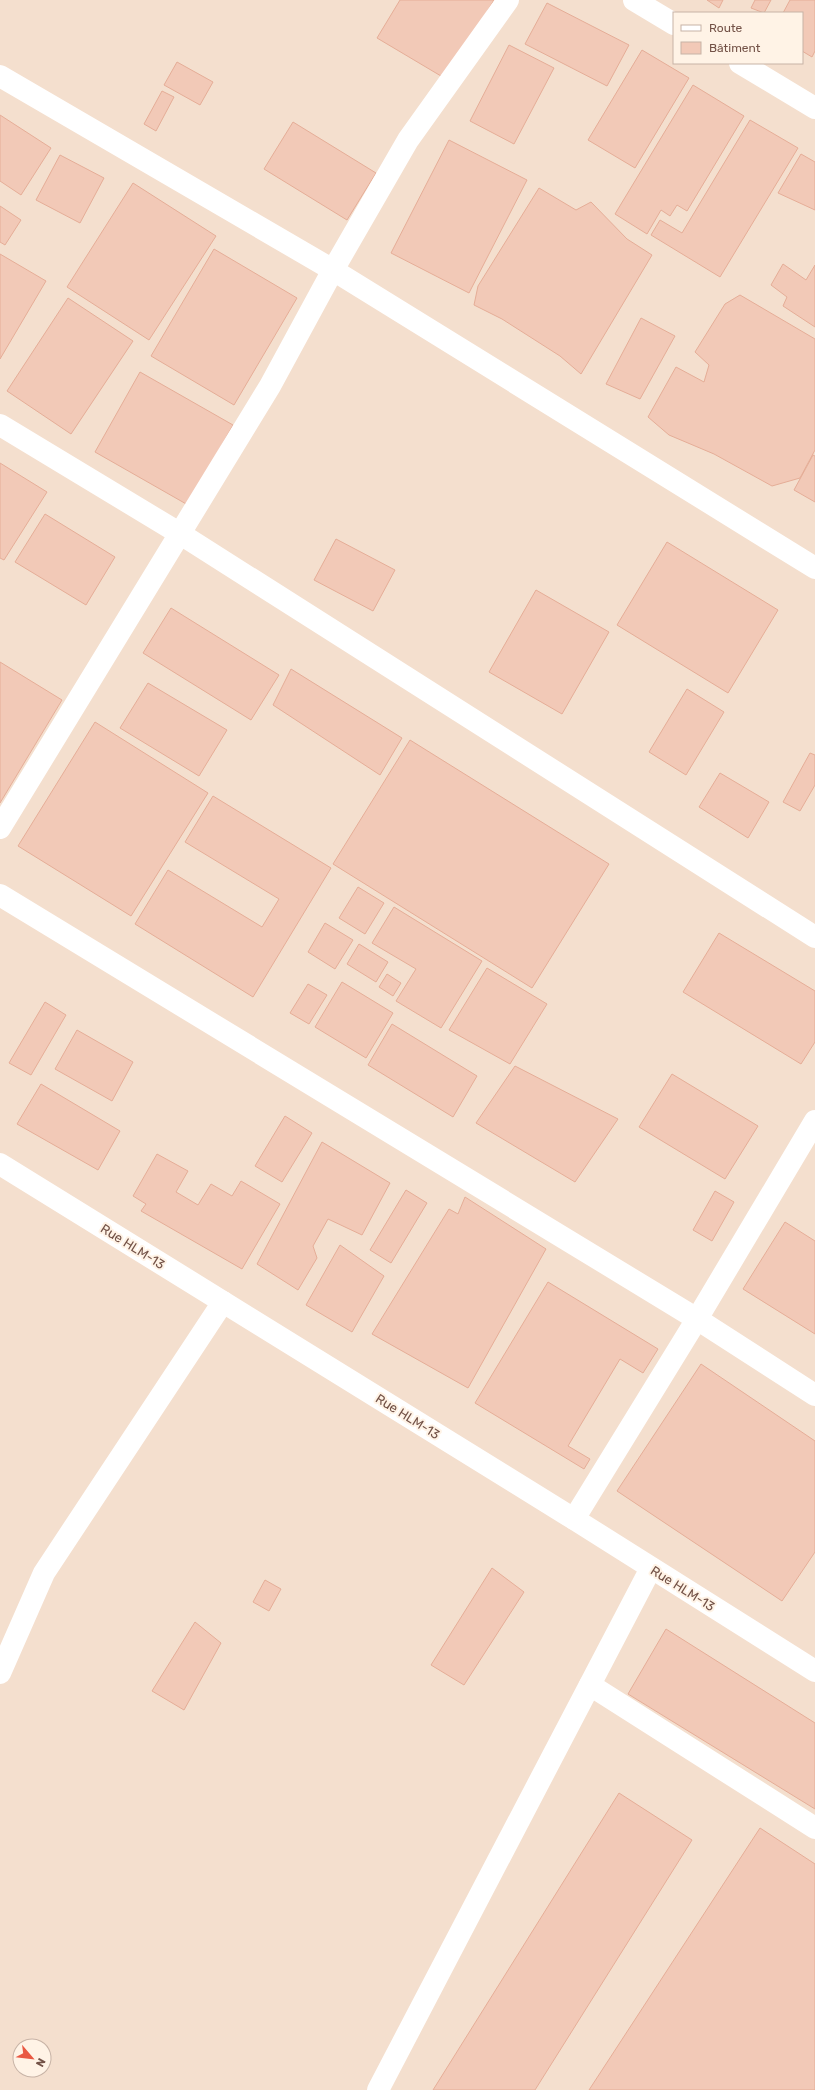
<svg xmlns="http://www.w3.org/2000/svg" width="815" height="2090" font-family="Rubik,sans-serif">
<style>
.residential{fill:#f4dfce;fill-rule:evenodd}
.building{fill:#f2c9b7;stroke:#e5ad97}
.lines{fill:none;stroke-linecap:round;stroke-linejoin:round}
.minor{stroke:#fff;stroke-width:22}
.labels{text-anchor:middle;stroke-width:4;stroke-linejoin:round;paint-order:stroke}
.street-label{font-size:13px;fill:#735247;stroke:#fff3e6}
</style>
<rect width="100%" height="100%" fill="#fceedf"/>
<path class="residential" d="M0 0H815V2090H0ZM674 13H802V63H674ZM20 2046H44V2070H20Z"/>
<g class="building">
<polygon points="400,0 494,0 446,79 377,38"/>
<polygon points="707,0 723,0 719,8"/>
<polygon points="755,0 771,0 764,13 751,8"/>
<polygon points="790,0 815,0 815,51 812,57 802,51 802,13 783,13"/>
<polygon points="547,3 629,45 607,86 525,44"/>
<polygon points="509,45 554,68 514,144 470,121"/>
<polygon points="642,50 689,78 635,168 588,140"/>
<polygon points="177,62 213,82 200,105 164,85"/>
<polygon points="693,85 744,116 687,211 677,205 670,216 661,210 647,234 615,214"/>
<polygon points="162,91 174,97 156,131 144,124"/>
<polygon points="0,115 51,148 21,195 0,181"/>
<polygon points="750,120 798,148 720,277 651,235 660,220 682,233"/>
<polygon points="293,122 376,173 347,220 264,169"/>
<polygon points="449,140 527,180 469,293 391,253"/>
<polygon points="801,154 815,162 815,210 778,193"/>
<polygon points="60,155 104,178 80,223 36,200"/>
<polygon points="133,183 216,236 149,340 67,287"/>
<polygon points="539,188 576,210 591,202 627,239 652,255 581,374 560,356 502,319 474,305 478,286"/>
<polygon points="0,206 21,220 5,245 0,242"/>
<polygon points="214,249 297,298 234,405 151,356"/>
<polygon points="0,254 46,281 0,359"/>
<polygon points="783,264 806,280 815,265 815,327 783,306 787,297 771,285"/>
<polygon points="740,295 815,339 815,450 800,478 772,486 714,454 669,435 648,417 676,367 704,382 709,365 695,352 725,304"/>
<polygon points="68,298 133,341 71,434 7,391"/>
<polygon points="641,318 675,336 640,399 606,384"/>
<polygon points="140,372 233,425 188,505 95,452"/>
<polygon points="813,455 815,456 815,502 794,490"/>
<polygon points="0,463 47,492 4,560 0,558"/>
<polygon points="45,514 115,557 86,605 15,562"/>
<polygon points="336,539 395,570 373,611 314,580"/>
<polygon points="667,542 778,610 728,693 617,625"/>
<polygon points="536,590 609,632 562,714 489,672"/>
<polygon points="171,608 279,675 251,720 143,653"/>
<polygon points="0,662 62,700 0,803"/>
<polygon points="291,669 402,738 380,775 273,705"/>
<polygon points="148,683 227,730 199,776 120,728"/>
<polygon points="687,689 724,712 686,775 649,752"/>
<polygon points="95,722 208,793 131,916 18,846"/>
<polygon points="410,740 609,864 532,988 333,864"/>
<polygon points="810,753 815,755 815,785 800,811 783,802"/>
<polygon points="720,773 769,802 748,838 699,807"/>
<polygon points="213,796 331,868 253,997 135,924 168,870 262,927 279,899 185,842"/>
<polygon points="358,887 384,903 365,934 339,918"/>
<polygon points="394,907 482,961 441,1028 396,1001 416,969 372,943"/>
<polygon points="325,923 353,940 335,969 308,952"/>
<polygon points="719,933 815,991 815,1042 801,1064 683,992"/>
<polygon points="359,944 388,962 376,982 347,964"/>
<polygon points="487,968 547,1004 510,1064 449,1030"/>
<polygon points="387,974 401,983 393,996 379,987"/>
<polygon points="342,982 393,1013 366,1058 315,1027"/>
<polygon points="308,984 327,995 309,1024 290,1013"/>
<polygon points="45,1002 66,1015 31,1075 9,1063"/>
<polygon points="392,1024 477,1076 453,1117 368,1065"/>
<polygon points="77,1030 133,1062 112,1101 55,1069"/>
<polygon points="515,1066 618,1119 575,1182 476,1123"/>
<polygon points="672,1074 758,1126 725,1179 639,1127"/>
<polygon points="41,1084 120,1131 98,1170 17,1124"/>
<polygon points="285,1116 312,1133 282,1182 255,1166"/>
<polygon points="322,1142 390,1183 362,1235 328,1219 313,1246 317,1258 298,1290 257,1264"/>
<polygon points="157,1154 188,1171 176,1192 198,1205 211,1184 232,1196 241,1181 280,1204 242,1269 141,1211 146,1204 133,1196"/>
<polygon points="406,1190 427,1203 391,1263 370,1250"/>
<polygon points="715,1191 734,1202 712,1241 693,1230"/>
<polygon points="465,1197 546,1249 468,1388 372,1334 449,1209 458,1214"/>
<polygon points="785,1222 815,1241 815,1334 743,1289"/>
<polygon points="340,1245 384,1276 352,1332 306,1305"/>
<polygon points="548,1282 658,1349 643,1373 620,1359 568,1446 590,1459 584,1469 475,1403"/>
<polygon points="701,1364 815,1441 815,1552 782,1601 617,1491"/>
<polygon points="492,1568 524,1592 464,1685 431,1665"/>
<polygon points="265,1580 281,1589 269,1611 253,1602"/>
<polygon points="195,1622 221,1643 184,1710 152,1691"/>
<polygon points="666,1629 815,1723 815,1809 628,1694"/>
<polygon points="619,1793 692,1840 535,2090 433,2090"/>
<polygon points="760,1828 815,1864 815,2090 589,2090"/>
</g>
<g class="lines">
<g class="minor">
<polyline points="634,0 674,24"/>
<polyline points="740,63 815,108"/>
<polyline points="0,76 333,270 815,568"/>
<polyline points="0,425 179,533 815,937"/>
<polyline points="0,828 270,386 333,270 408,140 508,0"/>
<polyline points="0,895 697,1319 815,1395"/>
<polyline points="0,1164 574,1519 815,1671"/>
<polyline points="574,1519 697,1319 815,1121"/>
<polyline points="0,1673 44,1573 223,1302"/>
<polyline points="590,1685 815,1828"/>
<polyline points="378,2090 651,1568"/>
</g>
</g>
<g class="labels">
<g class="street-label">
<text transform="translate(133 1246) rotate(32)" y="5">Rue HLM-13</text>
<text transform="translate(408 1416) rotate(32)" y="5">Rue HLM-13</text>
<text transform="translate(683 1588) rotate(32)" y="5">Rue HLM-13</text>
</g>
</g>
<rect x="673" y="12" width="130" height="52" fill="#fff3e6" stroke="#c7b3a6"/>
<rect x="681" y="25" width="20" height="6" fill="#ffffff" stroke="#c7b3a6"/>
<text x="709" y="32" font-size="12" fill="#735247">Route</text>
<rect x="681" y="42" width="20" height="12" fill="#f2c9b7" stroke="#c7b3a6"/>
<text x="709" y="52" font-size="12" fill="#735247">Bâtiment</text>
<g transform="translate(32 2058) rotate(118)"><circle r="19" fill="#fff3e6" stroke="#c7b3a6"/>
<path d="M0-3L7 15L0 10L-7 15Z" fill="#e95842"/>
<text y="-6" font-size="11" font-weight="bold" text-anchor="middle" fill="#735247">N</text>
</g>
</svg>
